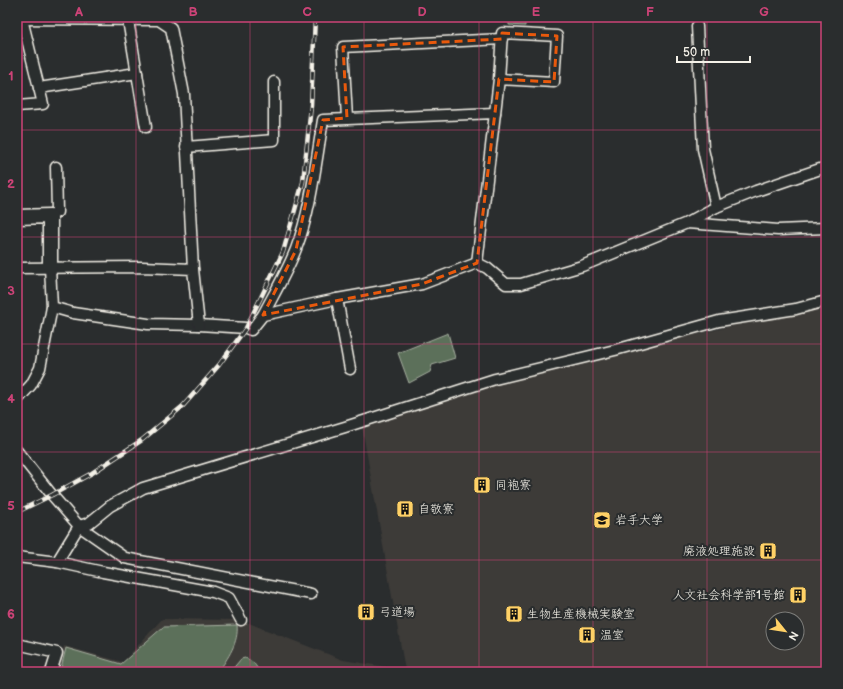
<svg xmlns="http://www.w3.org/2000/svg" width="843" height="689" font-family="'Balsamiq Sans','Klee One',sans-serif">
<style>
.built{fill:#3d3b38;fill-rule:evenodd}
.green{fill:#5b705a;stroke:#a8b0a1}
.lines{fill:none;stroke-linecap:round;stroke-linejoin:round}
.street-casing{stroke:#f4f1e8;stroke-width:13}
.secondary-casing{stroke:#f4f1e8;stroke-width:17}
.street{stroke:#2a2d2e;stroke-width:10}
.secondary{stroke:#2a2d2e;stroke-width:14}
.rail-casing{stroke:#f4f1e8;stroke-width:4.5}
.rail{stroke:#2a2d2e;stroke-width:3;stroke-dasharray:9;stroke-linecap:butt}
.marked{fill:none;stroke:#e8590c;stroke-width:3;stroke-dasharray:8 5;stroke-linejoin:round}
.grid{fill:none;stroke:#cc4377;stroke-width:1;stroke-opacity:0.55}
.labels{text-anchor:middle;stroke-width:4;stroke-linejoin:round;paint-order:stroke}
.poi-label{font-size:12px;fill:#f4f1e8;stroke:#2a2d2e;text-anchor:start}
.neatline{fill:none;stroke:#cc4377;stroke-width:1.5}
.grid-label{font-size:13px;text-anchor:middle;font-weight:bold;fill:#cc4377}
</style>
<rect width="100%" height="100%" fill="#2a2d2e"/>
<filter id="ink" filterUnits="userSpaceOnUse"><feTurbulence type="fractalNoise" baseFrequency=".025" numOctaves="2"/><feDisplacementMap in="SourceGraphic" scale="8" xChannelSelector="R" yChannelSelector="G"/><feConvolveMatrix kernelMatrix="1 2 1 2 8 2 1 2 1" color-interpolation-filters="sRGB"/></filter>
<g filter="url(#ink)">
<path class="built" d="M826 304V672H57L64 646 123 662 162 619 241 620 343 660 405 670 361 421 470 387ZM773 619H797V643H773Z"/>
<g class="green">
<polygon points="509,17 525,17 525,26 509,25"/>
<polygon points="448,333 455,358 432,365 430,372 409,383 398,353"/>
<path d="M237 625C239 642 228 658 218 672H60L66 648 121 664 163 627Z"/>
<path d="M245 658C253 661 256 665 259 672H230L241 659Z"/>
</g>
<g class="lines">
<defs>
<g id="street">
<polyline points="17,19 159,20 171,28 184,94 193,269"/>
<polyline points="128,20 146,127"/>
<polyline points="39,88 137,73"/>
<polyline points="17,106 43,104 22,19"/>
<polyline points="495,113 499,79 554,82 557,36 502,33 499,79"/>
<polyline points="347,118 343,47 502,39"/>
<polyline points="186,147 274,140 274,82"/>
<polyline points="716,207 756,191 826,167"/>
<polyline points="50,216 57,212 56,167"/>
<polyline points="687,223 716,207 703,149 697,26"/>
<polyline points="50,267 52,307 73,313 148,324 199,325 246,328 251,330 263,315 337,299 422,284 477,263 487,268 506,284 521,284 582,266 687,223 778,230 826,228"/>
<polyline points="17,268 142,267 193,269 199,325"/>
<polyline points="337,299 350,369"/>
<path d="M263 315C274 294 287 272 296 249 311 210 316 162 323 120L495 113 477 263"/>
<polyline points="17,400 31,385 40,368 52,307"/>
<polyline points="17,451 52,495 79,526 125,558 311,594"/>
<polyline points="17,557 57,562 103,572 213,592 229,598 241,620"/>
<polyline points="57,562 79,526 89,523 110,506 143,488 345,427 495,379 615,350 719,321 796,309 826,301"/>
<polyline points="17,644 57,653 51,672"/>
</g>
<polyline id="secondary" points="17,217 50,216 50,267"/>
</defs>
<use href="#street" class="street-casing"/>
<use href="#secondary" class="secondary-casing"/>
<use href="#street" class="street"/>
<use href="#secondary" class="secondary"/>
<defs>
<polyline id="rail" points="17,512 52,495 92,473 142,440 183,406 219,365 246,328 283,252 303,182 311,106 315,17"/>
</defs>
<use href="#rail" class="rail-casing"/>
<use href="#rail" class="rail"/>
</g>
</g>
<path class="marked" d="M502 33 557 36 554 82 499 79 477 263 422 284 263 315 296 250 323 120 347 118 343 47 502 39Z"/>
<path class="grid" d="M136 17V672M250 17V672M364 17V672M479 17V672M593 17V672M707 17V672M17 130H826M17 237H826M17 344H826M17 452H826M17 560H826"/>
<defs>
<symbol id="building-square" viewBox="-11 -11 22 22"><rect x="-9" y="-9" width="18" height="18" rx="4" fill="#ffd166" stroke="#2a2d2e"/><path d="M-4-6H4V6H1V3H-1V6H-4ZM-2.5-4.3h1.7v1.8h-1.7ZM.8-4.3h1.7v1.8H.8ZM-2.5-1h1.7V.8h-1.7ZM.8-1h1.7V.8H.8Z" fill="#111"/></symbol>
<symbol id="university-square" viewBox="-11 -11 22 22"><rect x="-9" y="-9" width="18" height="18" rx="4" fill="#ffd166" stroke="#2a2d2e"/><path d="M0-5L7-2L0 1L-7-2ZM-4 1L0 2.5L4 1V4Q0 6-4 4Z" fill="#111"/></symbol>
</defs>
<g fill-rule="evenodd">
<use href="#building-square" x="472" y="475" width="20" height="20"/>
<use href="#building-square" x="395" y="499" width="20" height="20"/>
<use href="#university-square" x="592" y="510" width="20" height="20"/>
<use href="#building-square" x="758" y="541" width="20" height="20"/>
<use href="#building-square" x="788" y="585" width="20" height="20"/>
<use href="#building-square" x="356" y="602" width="20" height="20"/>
<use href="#building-square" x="504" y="604" width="20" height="20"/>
<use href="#building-square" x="577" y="625" width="20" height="20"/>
</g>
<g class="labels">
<g class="poi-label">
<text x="495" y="489">同袍寮</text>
<text x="418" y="513">自敬寮</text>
<text x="615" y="524">岩手大学</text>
<text x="755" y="555" text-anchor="end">廃液処理施設</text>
<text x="785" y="599" text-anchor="end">人文社会科学部1号館</text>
<text x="379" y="616">弓道場</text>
<text x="527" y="618">生物生産機械実験室</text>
<text x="600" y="639">温室</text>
</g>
</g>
<rect width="843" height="689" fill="none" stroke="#2a2d2e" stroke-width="44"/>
<g transform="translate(785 631) rotate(120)"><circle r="19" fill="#2a2d2e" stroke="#7b7b78"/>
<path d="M0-3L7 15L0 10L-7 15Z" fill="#ffd166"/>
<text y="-6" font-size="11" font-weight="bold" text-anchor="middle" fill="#f4f1e8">N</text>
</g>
<path d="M677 56v6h73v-6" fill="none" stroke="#f4f1e8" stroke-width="2"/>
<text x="683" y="56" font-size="12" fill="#f4f1e8" stroke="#2a2d2e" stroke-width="3" paint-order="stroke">50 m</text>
<rect x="22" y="22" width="799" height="645" class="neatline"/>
<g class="grid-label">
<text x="79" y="16">A</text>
<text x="193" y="16">B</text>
<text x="307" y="16">C</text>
<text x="422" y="16">D</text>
<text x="536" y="16">E</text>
<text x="650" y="16">F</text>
<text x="764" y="16">G</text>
<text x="11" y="80">1</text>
<text x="11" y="188">2</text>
<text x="11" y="295">3</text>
<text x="11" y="403">4</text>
<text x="11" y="510">5</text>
<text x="11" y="618">6</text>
</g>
</svg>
